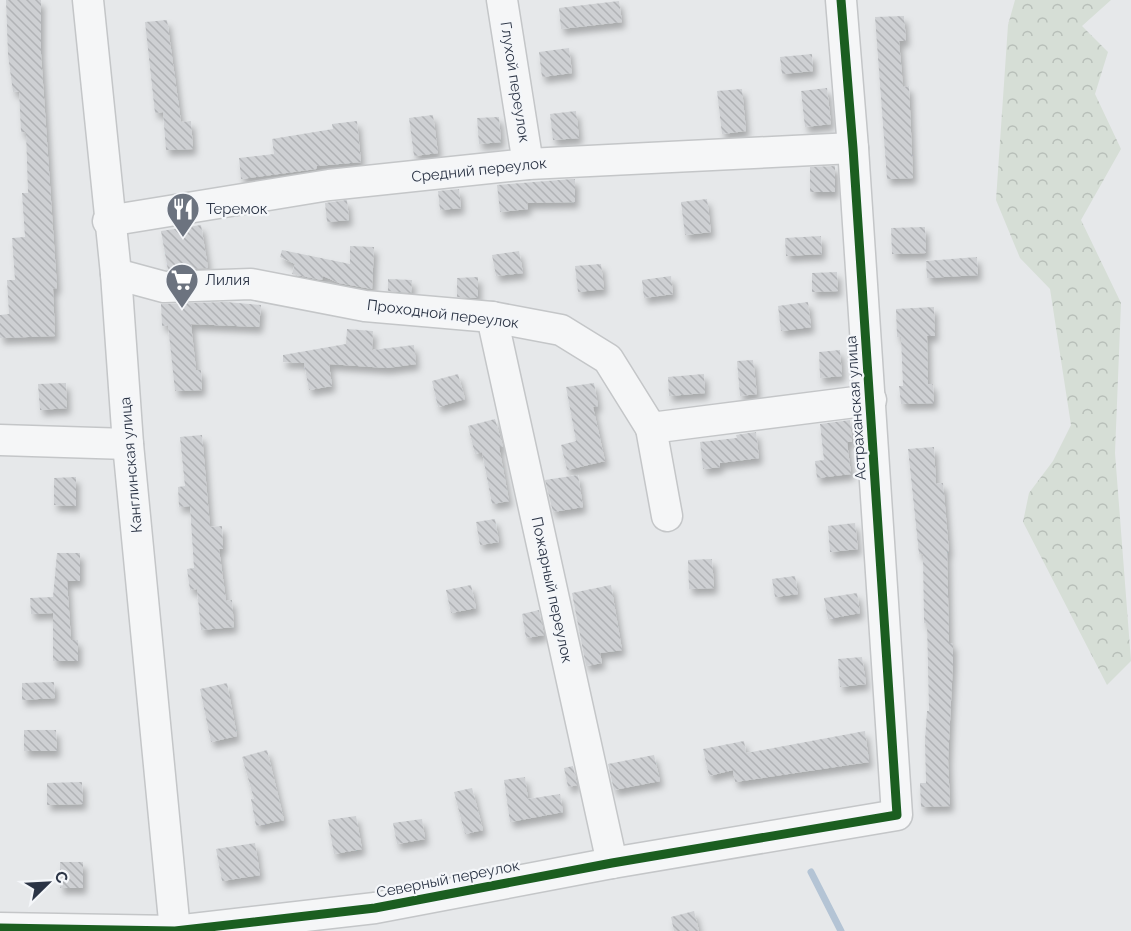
<svg xmlns="http://www.w3.org/2000/svg" width="1131" height="931" font-family="Raleway,sans-serif">
<style>
.forest{fill:url(#forest-crowns)}
.lines{fill:none;stroke-linecap:round;stroke-linejoin:round}
.stream{stroke:#b4c4d5;stroke-width:7}
.building{fill:url(#building-back-hatch);filter:url(#shadow)}
.minor-casing{stroke:#c4c6c8;stroke-width:33}
.minor{stroke:#f5f6f7;stroke-width:30}
.cycleway-casing{stroke:#f4f6f9;stroke-width:13}
.cycleway{stroke:#1b5e20;stroke-width:9}
.labels{text-anchor:middle;stroke-width:4.5;stroke-linejoin:round;paint-order:stroke}
.street-label{font-size:15px;fill:#2b3445;stroke:#f4f6f9}
.poi-label{font-size:15px;fill:#2b3445;stroke:#f4f6f9;text-anchor:start}
</style>
<defs>
<pattern id="forest-crowns" width="20" height="18" patternUnits="userSpaceOnUse" patternTransform="scale(1.5)"><rect width="20" height="18" fill="#d6ded6"/><path d="M2 6a3 3 0 1 1 6 0M12 15a3 3 0 1 1 6 0" fill="none" stroke="#b8bfb9"/></pattern>
<pattern id="building-back-hatch" width="6" height="6" patternUnits="userSpaceOnUse" patternTransform="scale(1.5)"><rect width="6" height="6" fill="#ced0d3"/><path d="M-1 5l2 2M0 0l6 6M5-1l2 2" fill="none" stroke="#b1b3b6"/></pattern>
<filter id="shadow"><feDropShadow dx="3.5" dy="6" stdDeviation="3" flood-color="#0004"/></filter>
</defs>
<rect width="100%" height="100%" fill="#e6e8ea"/>
<polygon class="forest" points="1015,0 1111,0 1082,26 1108,52 1095,94 1121,149 1081,220 1121,303 1115,453 1131,661 1107,685 1023,522 1029,493 1053,461 1071,425 1050,289 1020,258 996,200 1008,25"/>
<g class="lines">
<polyline class="stream" points="811,872 841,931"/>
</g>
<g class="building">
<polygon points="6,0 41,0 41,54 57,288 53,289 55,336 0,338 0,315 9,314 7,280 15,280 12,238 25,237 22,193 28,193 26,132 21,132 19,91 13,92 8,55"/>
<polygon points="619,1 622,22 561,29 559,8"/>
<polygon points="904,16 906,41 899,41 903,87 909,86 913,178 887,179 875,17"/>
<polygon points="167,20 181,122 191,121 193,149 166,150 163,112 155,113 145,22"/>
<polygon points="569,48 572,73 542,77 539,52"/>
<polygon points="812,54 813,71 782,74 780,57"/>
<polygon points="827,88 831,124 805,127 801,91"/>
<polygon points="742,89 746,131 722,134 717,91"/>
<polygon points="576,111 579,138 553,140 550,114"/>
<polygon points="433,115 438,153 414,156 409,118"/>
<polygon points="499,117 501,142 479,144 477,118"/>
<polygon points="357,121 361,162 317,166 316,169 241,179 239,158 274,154 272,139 333,129 332,124"/>
<polygon points="835,166 835,192 810,192 810,167"/>
<polygon points="572,179 575,179 575,202 527,203 528,209 500,212 497,185"/>
<polygon points="459,189 461,208 440,210 438,191"/>
<polygon points="707,199 711,232 685,235 681,202"/>
<polygon points="347,200 349,220 327,222 325,203"/>
<polygon points="201,225 208,268 168,270 161,231"/>
<polygon points="925,227 926,253 892,254 891,228"/>
<polygon points="821,236 822,254 786,256 785,238"/>
<polygon points="350,246 374,247 372,289 339,283 323,276 322,280 292,274 295,264 280,257 282,250 350,264"/>
<polygon points="519,251 523,273 496,276 492,255"/>
<polygon points="977,257 978,275 927,278 926,261"/>
<polygon points="601,264 604,289 578,292 575,266"/>
<polygon points="837,272 838,291 812,292 812,273"/>
<polygon points="671,276 673,294 644,298 642,280"/>
<polygon points="478,277 478,298 457,297 457,278"/>
<polygon points="388,279 412,280 411,293 388,291"/>
<polygon points="226,302 261,305 259,327 191,324 196,370 201,370 202,390 175,391 168,325 162,326 161,304"/>
<polygon points="808,302 811,327 781,331 778,306"/>
<polygon points="934,307 935,336 927,336 928,384 933,384 934,403 901,404 899,386 903,386 901,337 897,337 896,309"/>
<polygon points="347,329 373,331 372,350 414,345 416,364 387,368 329,364 332,386 309,390 304,363 283,362 283,355 346,344"/>
<polygon points="840,350 842,376 820,378 819,352"/>
<polygon points="753,360 757,394 740,396 737,361"/>
<polygon points="458,374 465,399 438,407 432,381"/>
<polygon points="704,374 705,393 669,396 668,377"/>
<polygon points="66,383 67,408 40,410 38,384"/>
<polygon points="594,383 598,406 593,407 605,461 567,470 561,445 576,441 566,387"/>
<polygon points="495,419 503,447 499,447 509,501 492,504 482,452 475,454 468,426"/>
<polygon points="850,420 852,442 847,442 851,474 817,478 815,461 824,460 820,424"/>
<polygon points="756,432 759,458 720,463 720,467 703,469 700,442 737,438 736,435"/>
<polygon points="202,435 210,527 222,526 223,549 219,549 226,601 232,600 234,627 201,630 197,589 190,590 187,569 194,568 190,506 179,507 178,487 185,486 180,437"/>
<polygon points="934,447 936,484 943,483 949,552 947,552 949,643 953,643 953,662 948,760 950,806 921,807 920,783 926,783 925,740 927,711 929,711 927,623 924,623 923,554 919,554 908,449"/>
<polygon points="578,475 583,507 553,512 545,480"/>
<polygon points="76,477 76,506 54,505 54,478"/>
<polygon points="495,519 499,542 480,545 476,522"/>
<polygon points="855,523 858,549 830,552 828,526"/>
<polygon points="57,553 80,553 80,581 67,581 71,640 78,640 78,661 53,661 53,613 31,614 30,598 53,597"/>
<polygon points="712,559 714,588 689,589 688,560"/>
<polygon points="795,576 798,594 775,597 772,579"/>
<polygon points="471,585 476,608 451,613 446,590"/>
<polygon points="611,585 622,650 600,653 602,663 586,666 572,593"/>
<polygon points="857,593 860,613 828,619 824,598"/>
<polygon points="539,610 544,635 526,638 522,614"/>
<polygon points="862,657 866,684 840,687 838,659"/>
<polygon points="54,682 55,698 22,700 22,683"/>
<polygon points="227,683 237,736 211,742 200,689"/>
<polygon points="24,730 56,730 57,751 24,751"/>
<polygon points="865,731 869,762 735,782 733,770 709,776 703,749 744,741 746,753"/>
<polygon points="267,750 284,820 256,826 251,799 254,799 242,757"/>
<polygon points="654,755 660,781 614,790 608,764"/>
<polygon points="573,766 577,785 568,787 564,768"/>
<polygon points="525,777 528,799 560,794 563,812 510,822 504,780"/>
<polygon points="82,782 83,804 47,805 47,783"/>
<polygon points="472,788 483,830 465,834 454,792"/>
<polygon points="356,816 362,849 334,854 328,820"/>
<polygon points="422,819 425,839 397,844 393,823"/>
<polygon points="255,843 260,875 222,881 216,849"/>
<rect x="60" y="862" width="23" height="26"/>
<polygon points="694,911 699,931 674,931 671,917"/>
</g>
<g class="lines">
<defs>
<g id="minor">
<polyline points="88,0 116,274 128,444 175,931"/>
<polyline points="502,0 528,164"/>
<polyline points="108,221 329,185 528,164 853,148"/>
<polyline points="116,274 164,287 251,284 365,306 492,317 561,330 608,359 651,428 871,400"/>
<polyline points="492,317 612,863"/>
<polyline points="651,428 667,516"/>
<polyline points="0,440 128,444"/>
<polyline points="0,928 175,931 375,908 612,863 897,815 853,148 841,0"/>
</g>
</defs>
<use href="#minor" class="minor-casing"/>
<use href="#minor" class="minor"/>
<defs>
<polyline id="cycleway" points="0,928 175,931 375,908 612,863 897,815 853,148 841,0"/>
</defs>
<use href="#cycleway" class="cycleway-casing"/>
<use href="#cycleway" class="cycleway"/>
</g>
<defs>
<symbol id="restaurant-pin" viewBox="-11 -11 22 30"><path d="M0 17L-7.5 6A9.5 9.5 0 1 1 7.5 6Z" fill="#6c737f" stroke="#f4f6f9"/><path d="M-5-6h1v4h1v-4h1v4h1v-4h1v5L-1.5 .5V6h-2V.5L-5-1ZM5-6V6H3V1.5H1.5Q1.5-4 5-6Z" fill="#fff"/></symbol>
<symbol id="supermarket-pin" viewBox="-11 -11 22 30"><path d="M0 17L-7.5 6A9.5 9.5 0 1 1 7.5 6Z" fill="#6c737f" stroke="#f4f6f9"/><path d="M-6-5.5h2.5l.6 2H6L4.5 2H-2.5L-4.4-4H-6ZM-1.5 3.2a1.3 1.3 0 1 0 .1 0ZM3 3.2a1.3 1.3 0 1 0 .1 0Z" fill="#fff"/></symbol>
</defs>
<g fill-rule="evenodd">
<use href="#restaurant-pin" x="164" y="190" width="38" height="52"/>
<use href="#supermarket-pin" x="163" y="261" width="38" height="52"/>
</g>
<g class="labels">
<g class="street-label">
<text transform="translate(515 82) rotate(81)" y="5">Глухой переулок</text>
<text transform="translate(479 170) rotate(-6)" y="5">Средний переулок</text>
<text transform="translate(443 314) rotate(7)" y="5">Проходной переулок</text>
<text transform="translate(856 408) rotate(-94)" y="5">Астраханская улица</text>
<text transform="translate(131 465) rotate(-95)" y="5">Канглинская улица</text>
<text transform="translate(552 590) rotate(78)" y="5">Пожарный переулок</text>
<text transform="translate(448 879) rotate(-11)" y="5">Северный переулок</text>
</g>
<g class="poi-label">
<text x="206" y="214">Теремок</text>
<text x="205" y="285">Лилия</text>
</g>
</g>
<g transform="translate(48 883) rotate(66)" stroke="#f4f6f9" stroke-width="4.5" paint-order="stroke">
<path d="M0-4.5L10 22L0 15L-10 22Z" fill="#2b3445"/>
<text y="-9" font-size="16" font-weight="bold" text-anchor="middle" fill="#2b3445">С</text>
</g>
</svg>
